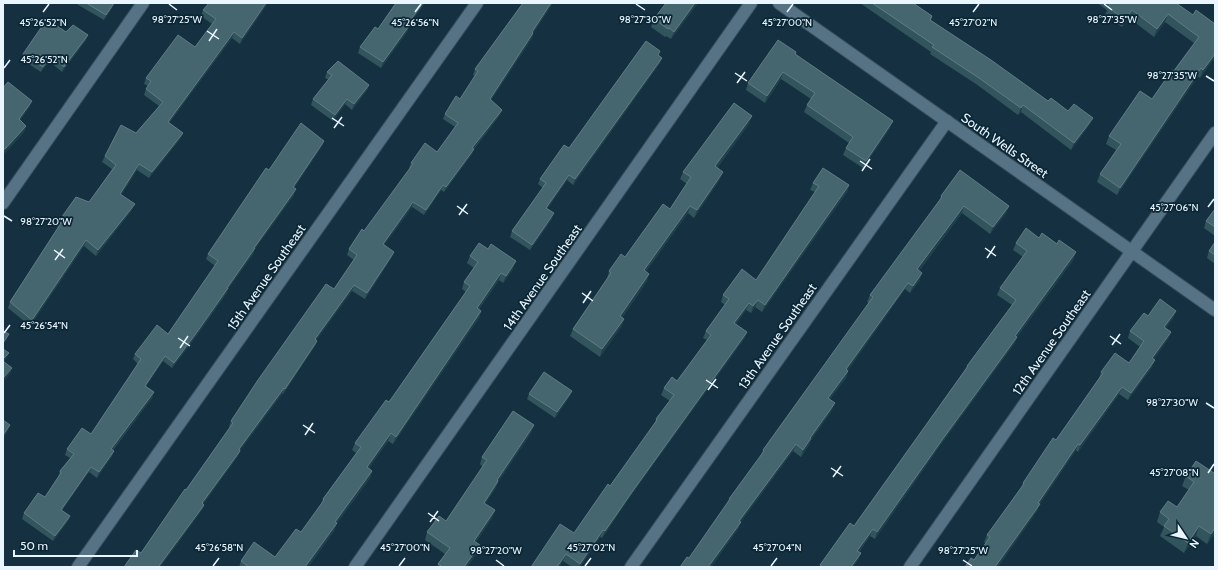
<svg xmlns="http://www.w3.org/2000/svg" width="1218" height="570" font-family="Cabin,sans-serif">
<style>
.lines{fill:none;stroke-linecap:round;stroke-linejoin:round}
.street-casing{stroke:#384d5b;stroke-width:14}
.street{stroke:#557385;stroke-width:12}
.wall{fill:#32545d}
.shaded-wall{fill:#1e3f4b}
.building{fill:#46666f;stroke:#5f7c85}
.ticks{fill:none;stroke:#eaf6ff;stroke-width:1.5}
.labels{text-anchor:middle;stroke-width:3.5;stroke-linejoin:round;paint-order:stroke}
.street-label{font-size:13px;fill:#eaf6ff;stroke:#0b2736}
.ticks-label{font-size:10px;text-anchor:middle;fill:#eaf6ff;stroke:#0b2736;stroke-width:3.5;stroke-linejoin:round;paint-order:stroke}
</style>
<rect width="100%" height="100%" fill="#153141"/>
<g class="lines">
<defs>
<g id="street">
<polyline points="779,3 1215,310"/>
<polyline points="3,203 143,3"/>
<polyline points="78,567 477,3"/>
<polyline points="355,567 751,3"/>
<polyline points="631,567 947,121"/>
<polyline points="910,567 1215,133"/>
</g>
</defs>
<use href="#street" class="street-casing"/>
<use href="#street" class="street"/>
</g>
<g class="wall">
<polygon points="75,3 115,3 104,20"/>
<polygon points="268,3 240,44 232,38 169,123 183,133 180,139 149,178 137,170 121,195 132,210 96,256 84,246 30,326 8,308 10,302 58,228 57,227 59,221 89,202 112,169 102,162 105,156 136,133 159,106 144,95 146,89 148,86 144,84 146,78 195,47 212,24 201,16 203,10"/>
<polygon points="396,3 425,3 408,26 409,26 407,32 381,68 358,53 360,47 378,29"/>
<polygon points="523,3 553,3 533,33 532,38 491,100 502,110 500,115 474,149 472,154 444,192 441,190 424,215 412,207 384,245 394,252 392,257 365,299 352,291 316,340 317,341 315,346 283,394 282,394 240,450 238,456 203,504 204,505 202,510 160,567 141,553 230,427 229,427 231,421 334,289 354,260 347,255 349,249 364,231 410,168 409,168 411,163 437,152 455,127 443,119 445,114 460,99 475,76 473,75 475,69"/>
<polygon points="698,3 671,39 666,36 665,37 651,27 654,19"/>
<polygon points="860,3 913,3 932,16 931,20 1048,101 1068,111 1090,124 1071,150 1021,112 1018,115 976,84 930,54 931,52"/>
<polygon points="1097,3 1176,3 1215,57 1200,78 1198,76 1117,195 1097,182 1100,174 1116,150 1106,144 1109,136 1152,99 1194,43 1165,22 1154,37 1129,18 1122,27 1105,15 1107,10"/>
<polygon points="66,32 88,35 86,40 62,72 49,61 41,72 21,59 23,54"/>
<polygon points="796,54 890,128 863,168 843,155 846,148 849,143 804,112 807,105 811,99 781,79 765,103 746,90 748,83"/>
<polygon points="659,56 662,58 660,63 573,185 567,180 547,209 552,219 530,250 510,237 512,231 543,188 538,184 540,179 569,148"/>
<polygon points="327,72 369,85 367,90 352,110 345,104 333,121 311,105 313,99 329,80 325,78"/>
<polygon points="3,88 30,106 20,120 26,126 24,132 3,155"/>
<polygon points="749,124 717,168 720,179 694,218 688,213 646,271 647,281 622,318 624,319 621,327 600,357 570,336 573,329 607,279 609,271 625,257 670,209 687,184 680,179 683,172"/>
<polygon points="324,141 322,146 294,188 294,195 254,250 253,254 228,289 226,294 195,338 172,368 163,361 146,386 154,392 152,398 113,450 114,451 112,456 97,478 89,472 62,510 70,516 68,521 53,541 22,519 24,513 45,497 58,477 60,471 70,458 65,455 67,449 91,434 138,364 133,359 135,354 168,334 215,266 206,259 208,254 269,170"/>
<polygon points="813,183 849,185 847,192 762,312 755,307 751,313 746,310 736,324 747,332 744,339 629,498 602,538 600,537 580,567 572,567 563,561 559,567 531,567 574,533 610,486 655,423 656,419 670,401 661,395 664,388 677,381 707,340 703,338 706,331 725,305 721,302 723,295 756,280 815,192 810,190"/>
<polygon points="941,196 1009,206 1006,213 990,234 962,213 919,271 920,280 910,293 905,289 848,370 846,378 830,399 832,410 811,440 809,445 801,457 793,451 740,523 738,529 711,567 680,567 689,558 727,504 729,499 760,457 763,450 869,303 867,302 870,295 939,201"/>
<polygon points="1215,209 1215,236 1204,228 1206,221"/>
<polygon points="1039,238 1074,259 1017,337 1014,344 939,447 875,539 870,536 859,552 861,553 858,560 853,567 819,567 820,565 854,526 965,370 967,366 1012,305 997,295 1000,288 1023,257 1013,250 1016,243"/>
<polygon points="1215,242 1215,264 1207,258 1209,251"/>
<polygon points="470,256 513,269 503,283 499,280 479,309 481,311 479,318 393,444 388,441 369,468 372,471 370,478 337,523 334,531 308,567 239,567 241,561 275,557 301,532 320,506 323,499 356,453 352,450 355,443 389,402 466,292 462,289 464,282 474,268 467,263"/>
<polygon points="1176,311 1173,318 1166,328 1171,332 1168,339 1154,359 1152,367 1128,400 1119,394 1078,452 1076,450 1039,505 1037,511 998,567 965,567 974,560 986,543 984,542 987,535 1021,487 1023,483 1056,440 1099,378 1101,372 1129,363 1140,347 1128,338 1130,331 1148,316"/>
<polygon points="572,391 570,396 555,418 527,399 529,394"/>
<polygon points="531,433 498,482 495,489 485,504 495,510 492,518 476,542 477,553 467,567 437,567 438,564 445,554 425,540 427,532 446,521 483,467 480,464 482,457"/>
<polygon points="1215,471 1215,533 1207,544 1196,536 1184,553 1160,536 1164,527 1157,522 1160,512 1177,507 1189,490 1182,486 1186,476 1214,473"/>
</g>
<g class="shaded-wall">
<polygon points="114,3 115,3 104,20 106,15"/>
<polygon points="266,3 268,3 240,44 242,38"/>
<polygon points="423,3 425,3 405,30 407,25"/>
<polygon points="551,3 553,3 530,37 532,32"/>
<polygon points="695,3 698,3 671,39 674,32"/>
<polygon points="1132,10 1129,18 1122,27 1125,20"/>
<polygon points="1168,14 1165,22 1154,37 1157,29"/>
<polygon points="409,26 407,32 381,68 383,62"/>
<polygon points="234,32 232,38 165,128 168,122"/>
<polygon points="533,33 532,38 488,104 490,99"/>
<polygon points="88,35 86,40 62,72 64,67"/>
<polygon points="1215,54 1215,57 1200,78 1203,70"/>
<polygon points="51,56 49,61 41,72 43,67"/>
<polygon points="662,58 660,63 573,185 575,179"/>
<polygon points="1201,68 1198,76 1117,195 1120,188"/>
<polygon points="783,72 781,79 765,103 767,96"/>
<polygon points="369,85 367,90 352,110 354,104"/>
<polygon points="347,99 345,104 333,121 335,115"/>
<polygon points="32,101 30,106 17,125 19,119"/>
<polygon points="1023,105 1021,112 1018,115 1021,108"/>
<polygon points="502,110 500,115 470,153 472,148"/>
<polygon points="752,116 749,124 712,174 715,166"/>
<polygon points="1093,118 1090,124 1071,150 1074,143"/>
<polygon points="893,121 890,128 863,168 866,161"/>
<polygon points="26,126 24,132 3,155 5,149"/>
<polygon points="183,133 180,139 149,178 152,172"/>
<polygon points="324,141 322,146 291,192 293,187"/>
<polygon points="474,149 472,154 444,192 446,187"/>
<polygon points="139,164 137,170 118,200 120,194"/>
<polygon points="723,172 720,179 694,218 697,210"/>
<polygon points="569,175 567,180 544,213 546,208"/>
<polygon points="443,185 441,190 424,215 426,210"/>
<polygon points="849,185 847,192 762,312 765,305"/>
<polygon points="296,189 294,195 254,250 253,254 228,289 226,294 195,338 172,368 174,363 227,288 254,248"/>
<polygon points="413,202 412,207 381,250 383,244"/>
<polygon points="135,204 132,210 96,256 98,250"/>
<polygon points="690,206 688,213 641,277 644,270"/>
<polygon points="964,206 962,213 915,276 917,269"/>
<polygon points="1009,206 1006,213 990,234 993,227"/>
<polygon points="554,213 552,219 530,250 532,245"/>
<polygon points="86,240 84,246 30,326 32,320"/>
<polygon points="394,252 392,257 365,299 367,293"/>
<polygon points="1076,252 1074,259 1017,337 1014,344 939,447 875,539 877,532 1015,336"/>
<polygon points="516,261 513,269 503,283 506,276"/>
<polygon points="501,273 499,280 474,315 477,308"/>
<polygon points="922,273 920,280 910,293 913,286"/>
<polygon points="649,274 647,281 618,324 620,316"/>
<polygon points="908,283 905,289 844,376 846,369"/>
<polygon points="354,285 352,291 313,345 315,339"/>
<polygon points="758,300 755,307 751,313 753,306"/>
<polygon points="749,303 746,310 732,330 734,323"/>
<polygon points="481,311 479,318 393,444 396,437"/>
<polygon points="1176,311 1173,318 1162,334 1164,327"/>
<polygon points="624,319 621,327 600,357 602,349"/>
<polygon points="747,332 744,339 629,498 602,538 605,531 632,492"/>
<polygon points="1171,332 1168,339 1150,365 1152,358"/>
<polygon points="9,334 7,339 3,345 3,343"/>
<polygon points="317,341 315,346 283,394 285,389"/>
<polygon points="9,353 7,358 3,362 3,359"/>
<polygon points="165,356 163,361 143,391 145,386"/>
<polygon points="1155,360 1152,367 1128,400 1131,393"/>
<polygon points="12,368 10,374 3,382 3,378"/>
<polygon points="848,371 846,378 826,405 828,398"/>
<polygon points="1122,387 1119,394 1078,452 1080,445"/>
<polygon points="284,388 282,394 237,455 239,449"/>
<polygon points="572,391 570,396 555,418 557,412"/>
<polygon points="154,392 152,398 109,454 111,449"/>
<polygon points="835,403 832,410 811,440 809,445 801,457 803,450 810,438"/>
<polygon points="10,425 7,433 3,439 3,435"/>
<polygon points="534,425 531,433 498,482 495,489 481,510 484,503 497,480"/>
<polygon points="391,433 388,441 364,475 367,467"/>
<polygon points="796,444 793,451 740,523 738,529 711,567 708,567 739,521"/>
<polygon points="1078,444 1076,450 1039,505 1037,511 998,567 995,567"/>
<polygon points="114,451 112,456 97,478 99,472"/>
<polygon points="240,451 238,456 200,508 202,503"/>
<polygon points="91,467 89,472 59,515 61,510"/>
<polygon points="372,471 370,478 337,523 334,531 308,567 305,567 335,522"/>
<polygon points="204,505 202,510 160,567 159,566"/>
<polygon points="495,510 492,518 471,549 474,541"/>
<polygon points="70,516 68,521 53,541 55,536"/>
<polygon points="1199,526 1196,536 1184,553 1188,543"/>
<polygon points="1215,528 1215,533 1207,544 1211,534"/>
<polygon points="873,529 870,536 854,558 857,551"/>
<polygon points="603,530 600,537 580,567 579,567 580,564"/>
<polygon points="480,545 477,553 467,567 464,567"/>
<polygon points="861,553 858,560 853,567 851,567"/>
<polygon points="566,554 563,561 559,567 557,567"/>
</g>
<g class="building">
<polygon points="86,3 114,3 106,15"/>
<polygon points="209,3 266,3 242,38 234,32 168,122 183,133 152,172 139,164 120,194 135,204 98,250 86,240 32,320 10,302 61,223 59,221 76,197 89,202 116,165 105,156 121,125 136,133 163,102 146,89 151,81 146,78 178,35 195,47 216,19 203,10"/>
<polygon points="396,3 423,3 407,25 409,26 383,62 360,47 375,27 378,29"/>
<polygon points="523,3 551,3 532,32 533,33 490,99 502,110 472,148 474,149 446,187 443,185 426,210 413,202 383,244 394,252 367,293 354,285 315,339 317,341 285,389 284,388 239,449 240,451 202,503 204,505 159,566 161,567 124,567 136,550 141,553 185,489 186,490 233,423 231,421 258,380 326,284 334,289 357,255 349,249 362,229 364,231 413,164 411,163 425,143 437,152 458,123 445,114 456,96 460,99 478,71 475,69"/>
<polygon points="666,3 695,3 674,32 669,28 668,29 654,19"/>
<polygon points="872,3 913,3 932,16 930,20 991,60 1048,101 1051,98 1068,111 1074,104 1093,118 1074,143 1023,105 1021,108 979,78 932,47 934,45"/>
<polygon points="1111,3 1176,3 1193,15 1196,10 1215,24 1215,54 1203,70 1201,68 1120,188 1100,174 1121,144 1109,136 1140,91 1152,99 1172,70 1174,71 1199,37 1168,14 1157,29 1132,10 1125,20 1108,7"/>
<polygon points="47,19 66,32 73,25 88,35 64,67 51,56 43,67 23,54"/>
<polygon points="778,40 796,52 795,54 893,121 866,161 846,148 853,137 807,105 815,93 783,72 767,96 748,83"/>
<polygon points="646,41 660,51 658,55 662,58 575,179 569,175 546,208 554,213 532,245 512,231 546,183 540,179 564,145 569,148"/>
<polygon points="338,61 369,85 354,104 347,99 335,115 313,99 332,75 327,72"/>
<polygon points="8,82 32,101 19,119 26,126 5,149 3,148 3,88"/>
<polygon points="734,103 752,116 715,166 723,172 697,210 690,206 644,270 649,274 620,316 624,319 602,349 573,329 611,273 609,271 621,254 625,257 663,204 670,209 691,177 683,172"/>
<polygon points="301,123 324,141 293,187 296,189 254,248 255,248 227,288 228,288 197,332 174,363 165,356 145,386 154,392 111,449 114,451 99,472 91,467 61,510 70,516 55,536 24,513 38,493 45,497 61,473 60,471 74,454 67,449 82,428 91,434 141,359 135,354 157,325 168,334 218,261 208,254 266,168 269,170"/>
<polygon points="823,168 849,185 765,305 758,300 753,306 749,303 734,323 747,332 632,492 605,531 603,530 580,564 566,554 557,567 531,567 560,524 574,533 608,484 610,486 657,420 656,419 674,395 664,388 672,377 677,381 711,335 706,331 729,299 723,295 742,269 756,280 819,186 813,183"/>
<polygon points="960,170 1009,206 993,227 964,206 917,269 922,273 913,286 908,283 846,369 848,371 828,398 835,403 810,438 811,438 803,450 796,444 739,521 741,522 708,567 680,567 687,557 689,558 730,499 729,499 764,451 763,450 873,297 870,295 942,197 941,196"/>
<polygon points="1215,209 1215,227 1206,221"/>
<polygon points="1026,228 1039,238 1042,233 1057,244 1059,240 1076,252 1015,336 1017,337 942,440 877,532 873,529 857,551 861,553 851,567 823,567 820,565 850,523 854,526 968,366 967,366 1016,300 1000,288 1027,251 1016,243"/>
<polygon points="1215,242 1215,255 1209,251"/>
<polygon points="479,243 488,249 491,244 516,261 506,276 501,273 477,308 481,311 396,437 391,433 367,467 372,471 335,522 337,523 305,567 249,567 241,561 254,542 275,557 296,529 301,532 324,500 323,499 361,447 355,443 386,400 389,402 470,286 464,282 478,262 470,256"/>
<polygon points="1160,299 1176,311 1164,327 1171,332 1152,358 1155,360 1131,393 1122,387 1080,445 1078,444 1038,503 1040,504 995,567 965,567 971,558 974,560 990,537 987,535 1024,484 1023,483 1053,438 1056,440 1103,373 1101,372 1115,353 1129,363 1144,341 1130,331 1144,313 1148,316"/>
<polygon points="3,331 9,334 3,343"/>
<polygon points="3,349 9,353 3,359"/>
<polygon points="3,361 12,368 3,378"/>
<polygon points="544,372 572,391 557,412 529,394"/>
<polygon points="513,411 534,425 497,480 498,481 484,503 495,510 474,541 480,545 464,567 443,567 438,564 450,548 427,532 439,516 446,521 487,460 482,457"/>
<polygon points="3,420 10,425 3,435"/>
<polygon points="1196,461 1214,473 1215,471 1215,528 1211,534 1199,526 1188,543 1164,526 1169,519 1160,512 1168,501 1177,507 1194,482 1186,476"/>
</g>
<path class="ticks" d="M169 4 177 10M636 4 645 10M1104 4 1112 10M43 12 49 4M415 12 421 4M787 12 793 4M973 12 979 4M207 31 219 39M209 41 217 29M4 68 10 60M735 73 747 81M1206 76 1214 81M737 83 745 72M332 118 344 126M334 128 342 117M860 161 872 169M862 171 870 159M457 206 468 214M1208 207 1214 199M459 215 467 204M4 216 12 221M985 248 996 256M54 250 65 258M987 258 995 246M55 260 63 249M582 293 593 301M583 303 591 291M4 333 10 325M1110 336 1121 344M178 338 190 346M1112 345 1120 334M180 348 188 336M706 380 718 388M708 390 716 379M1206 403 1214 408M303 425 315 433M305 435 313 423M831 468 843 476M1208 473 1214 464M833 477 841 466M428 513 439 521M430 522 438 511M496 560 504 566M963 560 972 566M213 566 219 558M399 566 405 558M585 566 591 558M771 566 777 558"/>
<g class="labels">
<g class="street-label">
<text transform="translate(1005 145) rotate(35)" y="5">South Wells Street</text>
<text transform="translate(266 277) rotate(-55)" y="5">15th Avenue Southeast</text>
<text transform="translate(542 277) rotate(-55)" y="5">14th Avenue Southeast</text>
<text transform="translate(777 336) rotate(-55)" y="5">13th Avenue Southeast</text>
<text transform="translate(1051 342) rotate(-55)" y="5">12th Avenue Southeast</text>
</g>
</g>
<g class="ticks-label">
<text x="177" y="23">98°27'25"W</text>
<text x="645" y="23">98°27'30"W</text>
<text x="1112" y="23">98°27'35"W</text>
<text x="43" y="26">45°26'52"N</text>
<text x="415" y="26">45°26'56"N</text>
<text x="787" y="26">45°27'00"N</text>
<text x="973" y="26">45°27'02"N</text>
<text x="44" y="63">45°26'52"N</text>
<text x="1172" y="79">98°27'35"W</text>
<text x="1174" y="211">45°27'06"N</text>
<text x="46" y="225">98°27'20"W</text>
<text x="44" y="329">45°26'54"N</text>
<text x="1172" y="406">98°27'30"W</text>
<text x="1174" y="476">45°27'08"N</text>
<text x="219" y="551">45°26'58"N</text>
<text x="405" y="551">45°27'00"N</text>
<text x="591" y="551">45°27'02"N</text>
<text x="777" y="551">45°27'04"N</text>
<text x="496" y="554">98°27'20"W</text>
<text x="963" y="554">98°27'25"W</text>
</g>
<rect width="1218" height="570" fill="none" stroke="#eaf6ff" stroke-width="8"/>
<g transform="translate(1186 538) rotate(125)" stroke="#0b2736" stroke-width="3" paint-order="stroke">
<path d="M0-3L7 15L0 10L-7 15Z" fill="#eaf6ff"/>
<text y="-6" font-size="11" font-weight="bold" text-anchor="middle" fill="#eaf6ff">N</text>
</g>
<path d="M14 550v6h123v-6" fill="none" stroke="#eaf6ff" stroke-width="2"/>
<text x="20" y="550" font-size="12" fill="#eaf6ff" stroke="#0b2736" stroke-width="3" paint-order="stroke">50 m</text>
</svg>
